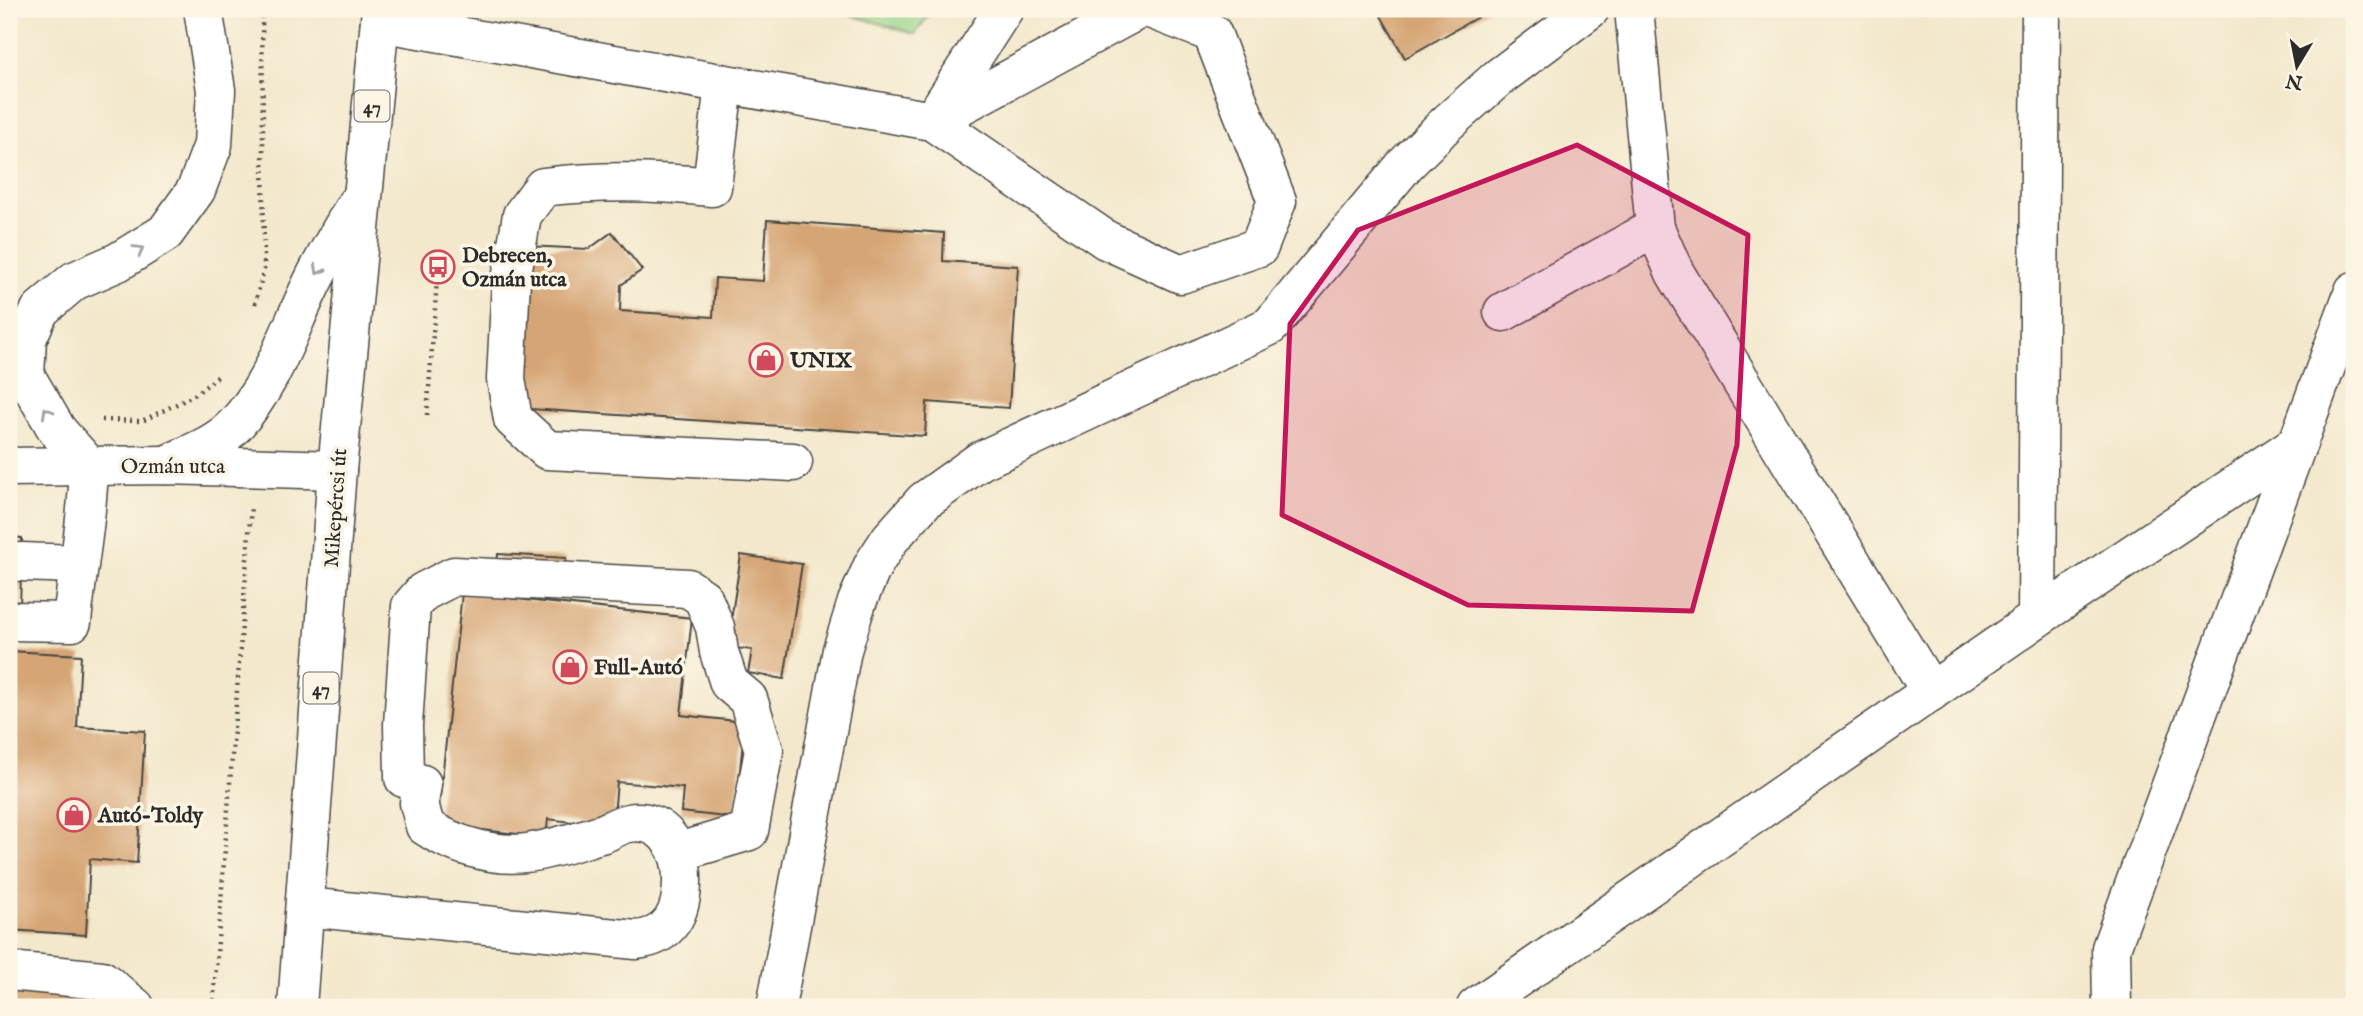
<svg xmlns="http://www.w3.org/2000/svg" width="2363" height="1016" font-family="'IM FELL English',serif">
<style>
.green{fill:#96d084;stroke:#607e58;stroke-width:2}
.building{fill:#d6a574}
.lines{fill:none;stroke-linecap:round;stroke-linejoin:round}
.minor-casing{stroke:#494743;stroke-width:41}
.major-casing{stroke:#494743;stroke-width:41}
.path{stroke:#494743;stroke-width:4.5;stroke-dasharray:2 5;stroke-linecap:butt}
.minor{stroke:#fff;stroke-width:38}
.major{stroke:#fff;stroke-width:38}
.oneway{stroke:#a0a0a0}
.marked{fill:#c2185b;fill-opacity:0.2;stroke:#c2185b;stroke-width:5;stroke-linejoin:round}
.labels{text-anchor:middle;stroke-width:7;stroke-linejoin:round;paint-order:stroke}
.shield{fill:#fcf5e5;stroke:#6a6863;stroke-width:2}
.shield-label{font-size:19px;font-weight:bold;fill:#2b2b2b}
.poi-label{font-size:21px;font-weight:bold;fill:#2b2b2b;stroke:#fcf5e5;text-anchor:start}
.street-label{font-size:21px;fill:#2b2b2b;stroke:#fcf5e5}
</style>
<rect width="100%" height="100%" fill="#fcf5e5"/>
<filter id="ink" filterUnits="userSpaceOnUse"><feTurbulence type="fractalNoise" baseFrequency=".0143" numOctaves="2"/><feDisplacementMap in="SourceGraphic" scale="14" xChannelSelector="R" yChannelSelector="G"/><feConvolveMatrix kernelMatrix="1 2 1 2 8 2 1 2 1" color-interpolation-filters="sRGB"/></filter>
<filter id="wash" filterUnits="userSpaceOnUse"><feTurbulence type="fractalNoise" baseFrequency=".00686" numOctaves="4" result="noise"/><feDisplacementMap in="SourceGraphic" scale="28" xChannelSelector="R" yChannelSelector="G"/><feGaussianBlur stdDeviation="1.57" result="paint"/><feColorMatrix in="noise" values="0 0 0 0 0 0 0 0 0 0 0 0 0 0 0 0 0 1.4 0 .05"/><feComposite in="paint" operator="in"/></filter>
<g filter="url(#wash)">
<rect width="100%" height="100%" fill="#f3e8cc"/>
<polygon class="green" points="831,9 933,9 915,34"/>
<g id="blocks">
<g class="building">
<polygon points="1394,9 1492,9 1405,58 1381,16"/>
<polygon points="767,220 944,233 943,261 1018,266 1009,408 927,402 925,436 516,408 527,246 589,249 612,232 642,270 621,285 620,311 713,317 715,278 763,281"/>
<polygon points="9,537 22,538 20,608 9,607"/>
<polygon points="498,554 566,558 565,579 496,575"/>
<polygon points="741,555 802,564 784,679 748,673 752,650 727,647"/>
<polygon points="462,593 692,618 681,715 745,722 735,818 681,812 683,788 617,782 613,827 548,819 546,837 437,825"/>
<polygon points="9,651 81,655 77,727 145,731 137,863 90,859 86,935 9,930"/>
<polygon points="9,990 87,997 86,1007 9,1007"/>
</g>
</g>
</g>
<g filter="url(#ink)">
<use href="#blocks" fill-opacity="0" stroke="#494743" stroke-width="2"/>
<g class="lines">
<defs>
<g id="minor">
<polyline points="1634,9 1655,228 1675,273 1931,692"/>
<polyline points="380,22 932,121 1106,240 1181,274 1259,247 1277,201 1212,33 1150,9"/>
<path d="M724 84 712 187C655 181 600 180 543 187L522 215 511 280 506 379 513 419 547 450 793 462"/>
<polyline points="933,119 1004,9"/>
<polyline points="932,121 1140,9"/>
<polyline points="1503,312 1655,228"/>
<polyline points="9,467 166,465 337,470"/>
<polyline points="21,562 77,564"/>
<polyline points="2037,618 2041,9"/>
<path d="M9 621 72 622C77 569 88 519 89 466L57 430 25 375 27 339 40 310 74 281 118 262 165 233 196 190 213 145 216 90 203 9"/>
<path d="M305 907 636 940C670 937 682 913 682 881 683 851 664 816 629 823 620 824 612 830 604 833 579 840 552 850 526 853 493 857 452 845 425 826L419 803 422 784 404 778 403 725 411 606 423 592 454 576 688 588 703 598 715 627 719 652 729 683 748 699 764 750 749 831 679 852"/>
<polyline points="9,971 102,980 135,1007"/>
<polyline points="776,1007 842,650 857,602 873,565 890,539 924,501 980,461 1270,326 1405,165 1446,124 1498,78 1590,9"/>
<polyline points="1476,1007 2037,618 2298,443"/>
<polyline points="2112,1007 2111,948 2354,291"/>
</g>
<g id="major">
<path d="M166 465C189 454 218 444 235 425 273 384 288 332 312 283 325 256 341 230 356 204"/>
<polyline points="297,1007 337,470 381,9"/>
</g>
</defs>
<use href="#minor" class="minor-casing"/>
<use href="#major" class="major-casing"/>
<g class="path">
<polyline points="255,304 264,269 262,9"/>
<polyline points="427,415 438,267"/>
<polyline points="102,420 142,421 193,396 220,375"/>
<polyline points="213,1007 251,506"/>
</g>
<use href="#minor" class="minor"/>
<use href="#major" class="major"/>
</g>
<defs><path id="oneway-chevron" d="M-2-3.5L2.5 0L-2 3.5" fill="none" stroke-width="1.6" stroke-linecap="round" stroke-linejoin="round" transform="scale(1.75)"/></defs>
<g class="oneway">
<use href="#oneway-chevron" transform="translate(139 250) rotate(-32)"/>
<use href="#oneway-chevron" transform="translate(319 270) rotate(119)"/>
<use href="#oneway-chevron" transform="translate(47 412) rotate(-120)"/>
</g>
</g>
<path class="marked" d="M1577 145 1748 235 1737 445 1692 611 1468 605 1282 515 1290 324 1358 230Z"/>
<defs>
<symbol id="bus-ring" viewBox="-11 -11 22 22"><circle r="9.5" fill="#fcf5e5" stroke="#d1495b" stroke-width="1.5"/><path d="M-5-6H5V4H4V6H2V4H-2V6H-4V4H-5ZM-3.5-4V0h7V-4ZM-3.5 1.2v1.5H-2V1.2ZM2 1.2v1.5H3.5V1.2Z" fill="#d1495b"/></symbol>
<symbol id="shop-ring" viewBox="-11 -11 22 22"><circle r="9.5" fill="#fcf5e5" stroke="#d1495b" stroke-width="1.5"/><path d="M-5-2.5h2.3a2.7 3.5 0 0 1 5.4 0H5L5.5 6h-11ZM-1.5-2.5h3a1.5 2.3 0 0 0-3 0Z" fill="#d1495b"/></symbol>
</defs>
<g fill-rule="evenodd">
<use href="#bus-ring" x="419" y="248" width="38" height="38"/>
<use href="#shop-ring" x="747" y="341" width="38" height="38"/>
<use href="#shop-ring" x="551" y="648" width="38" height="38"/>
<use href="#shop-ring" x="55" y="796" width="38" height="38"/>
</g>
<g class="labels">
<g class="shield">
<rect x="354.5" y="90.5" width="35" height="31" rx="5"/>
<rect x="303.5" y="672.5" width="35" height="31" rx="5"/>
</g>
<g class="shield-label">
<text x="372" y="113">47</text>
<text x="321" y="695">47</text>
</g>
<g class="poi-label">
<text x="462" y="262">Debrecen,<tspan x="462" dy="24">Ozmán utca</tspan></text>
<text x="790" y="367">UNIX</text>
<text x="594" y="674">Full-Autó</text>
<text x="98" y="822">Autó-Toldy</text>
</g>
<g class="street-label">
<text x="173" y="473">Ozmán utca</text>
<text transform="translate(335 508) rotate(-86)" y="7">Mikepércsi út</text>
</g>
</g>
<rect width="2363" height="1016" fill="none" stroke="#fcf5e5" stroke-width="35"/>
<g transform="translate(2297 66) rotate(190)" stroke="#fcf5e5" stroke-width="5" paint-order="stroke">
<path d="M0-5L12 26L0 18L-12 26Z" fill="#2b2b2b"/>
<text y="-10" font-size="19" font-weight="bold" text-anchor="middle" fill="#2b2b2b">N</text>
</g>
</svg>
